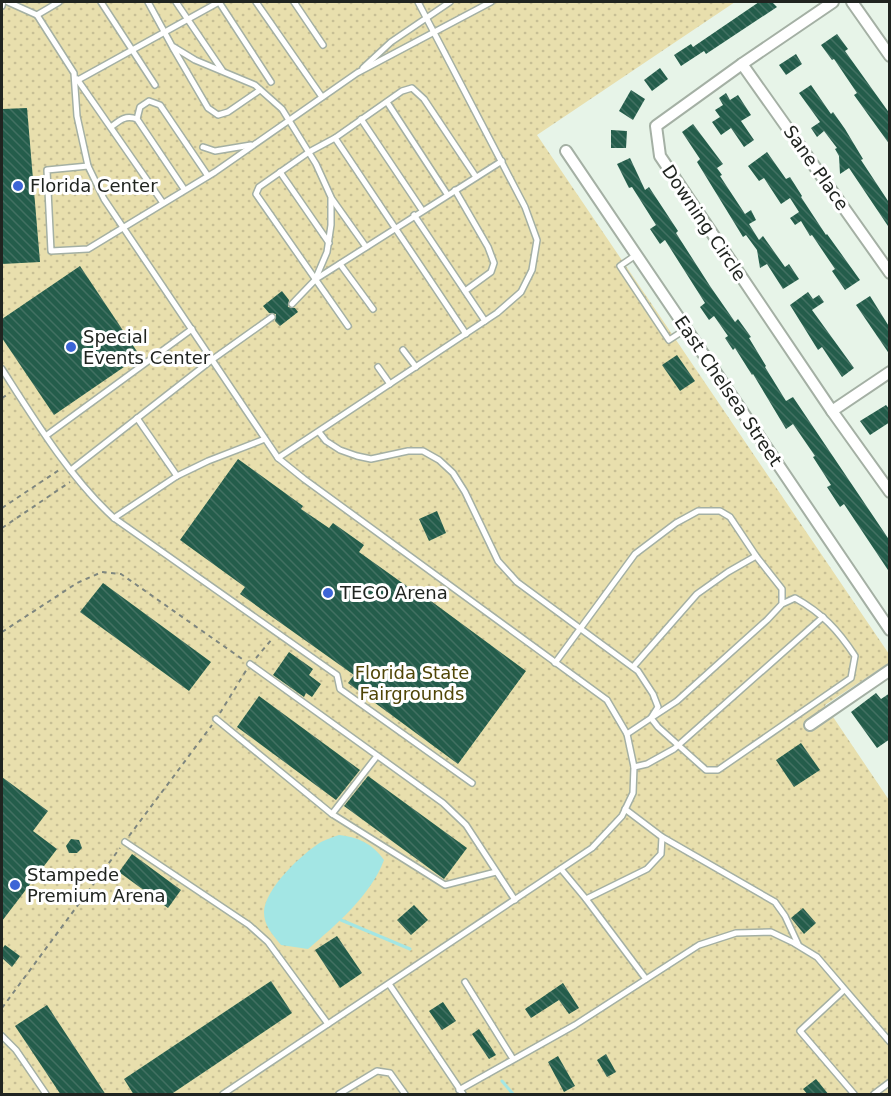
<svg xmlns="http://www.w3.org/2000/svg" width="891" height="1096" font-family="'DejaVu Sans',sans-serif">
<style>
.green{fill:url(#green-dots)}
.water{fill:#a3e6e4}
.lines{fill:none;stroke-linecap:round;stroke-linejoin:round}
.stream{stroke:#a3e6e4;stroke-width:3}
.building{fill:url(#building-back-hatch)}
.lane-casing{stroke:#a4b0a4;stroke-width:8}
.street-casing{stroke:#a4b0a4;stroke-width:14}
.path{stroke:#7e867f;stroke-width:2;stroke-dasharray:4.5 4.5;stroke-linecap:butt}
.lane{stroke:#fff;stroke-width:5}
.street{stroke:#fff;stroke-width:10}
.poi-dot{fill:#3c65d6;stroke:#fff;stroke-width:2}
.labels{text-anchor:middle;stroke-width:6;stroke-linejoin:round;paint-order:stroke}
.street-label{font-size:18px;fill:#202420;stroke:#fff}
.poi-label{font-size:18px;fill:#202420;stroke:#fff;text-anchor:start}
.park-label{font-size:18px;fill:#504607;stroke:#fff}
</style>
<defs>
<pattern id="green-dots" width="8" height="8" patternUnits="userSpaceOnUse" patternTransform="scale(1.5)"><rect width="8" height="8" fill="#e8dfad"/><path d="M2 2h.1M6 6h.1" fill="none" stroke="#c7bf95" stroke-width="1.8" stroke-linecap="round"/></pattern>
<pattern id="building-back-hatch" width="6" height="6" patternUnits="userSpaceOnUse" patternTransform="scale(1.5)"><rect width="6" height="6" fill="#245d4b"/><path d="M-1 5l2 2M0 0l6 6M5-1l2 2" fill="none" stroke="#427062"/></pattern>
</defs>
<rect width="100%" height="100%" fill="#e7f4e8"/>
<polygon class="green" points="2,2 735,2 537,135 889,654 889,663 825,705 889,800 889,1094 2,1094"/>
<path class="water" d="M339 835C358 837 373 844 384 860 371 895 336 925 308 949L281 945C273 935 264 926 264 912 265 888 302 854 321 842 327 839 333 837 339 835Z"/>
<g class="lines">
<g class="stream">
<polyline points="341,920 410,949"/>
<polyline points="502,1081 513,1094"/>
</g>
</g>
<g class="building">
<polygon points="759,2 772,2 777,7 706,54 704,51 681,66 674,55 691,44 693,47"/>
<polygon points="837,34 848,49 845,51 890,114 890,145 854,95 857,93 834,59 832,60 821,45"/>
<polygon points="796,54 802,64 786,75 779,65"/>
<polygon points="660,68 668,79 652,91 644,80"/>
<polygon points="811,85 831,114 833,112 845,129 863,159 861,160 890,204 890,229 849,168 840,174 839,156 835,149 837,148 824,131 817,137 811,128 820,122 799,93"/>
<polygon points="631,90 645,99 633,120 619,111"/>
<polygon points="726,93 730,100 738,95 751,115 741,121 754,140 744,147 731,128 721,135 712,122 720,117 715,110 723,105 719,98"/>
<polygon points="27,108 40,262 2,264 2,109"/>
<polygon points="693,124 723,164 717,168 722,175 720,176 745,214 751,210 756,220 749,224 759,240 763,236 785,267 789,264 799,279 783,289 767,264 760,268 757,250 746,235 743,237 697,162 700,159 682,132"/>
<polygon points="611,130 627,131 626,148 611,148"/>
<polygon points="767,152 786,179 790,177 802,196 801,197 826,235 827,234 860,280 845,290 832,271 835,269 812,235 810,236 801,221 795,225 790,218 799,212 790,198 781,204 764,178 759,181 748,166"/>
<polygon points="630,158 645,190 649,187 678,231 676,233 710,286 735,322 738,319 751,337 749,338 766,366 765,367 786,401 793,397 890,541 890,573 844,504 840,507 827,487 831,485 813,457 815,456 793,424 786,429 753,374 752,375 735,348 733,350 725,338 728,336 714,316 709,320 700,307 705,303 665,240 660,244 650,229 656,225 632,187 629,188 617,164"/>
<polygon points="80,266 140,356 54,415 2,338 2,319"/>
<polygon points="282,291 289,300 288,307 295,308 298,312 280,326 275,321 276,314 269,313 263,306"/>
<polygon points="808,292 813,299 819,295 824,302 812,310 854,368 842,377 822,347 818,350 790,305"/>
<polygon points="870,296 890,328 890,355 856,305"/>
<polygon points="677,355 695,381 680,391 662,365"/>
<polygon points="886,405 890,410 890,422 870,435 860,421"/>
<polygon points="238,459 303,506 301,509 329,528 333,523 364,545 359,552 415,592 416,590 526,671 458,764 348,683 354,675 240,594 245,587 180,540"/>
<polygon points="437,511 446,533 429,541 419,519"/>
<polygon points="103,583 211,662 189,691 80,612"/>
<polygon points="289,652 313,669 309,675 321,684 312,697 306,693 304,697 273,675"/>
<polygon points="876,693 881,699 890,693 890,739 877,748 851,712"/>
<polygon points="259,696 360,770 336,800 237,727"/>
<polygon points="801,743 820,770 794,787 776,760"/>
<polygon points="368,776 467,848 444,879 344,806"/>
<polygon points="2,777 48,811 33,831 57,849 2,921"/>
<polygon points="71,839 79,840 82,848 77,853 69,853 66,846"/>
<polygon points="132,854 181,890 168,908 119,872"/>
<polygon points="414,905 428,920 411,935 397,920"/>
<polygon points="803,908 816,923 804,934 791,918"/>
<polygon points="337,936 362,973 340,988 315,950"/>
<polygon points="5,945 20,956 12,967 2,958 2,949"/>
<polygon points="271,981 292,1013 170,1095 134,1095 124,1079"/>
<polygon points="563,983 579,1008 569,1014 559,1000 531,1018 525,1009"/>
<polygon points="443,1002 456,1021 442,1030 429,1011"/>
<polygon points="47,1005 106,1095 61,1095 15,1026"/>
<polygon points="479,1029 496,1055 489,1059 472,1034"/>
<polygon points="606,1054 616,1072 607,1077 597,1060"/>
<polygon points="558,1056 575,1086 564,1092 548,1062"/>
<polygon points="816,1079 829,1095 808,1095 803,1089"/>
</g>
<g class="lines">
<defs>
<g id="lane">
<polyline points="8,2 37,15 59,2"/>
<polyline points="101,2 155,85"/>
<polyline points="148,2 172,46 195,60 255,85 282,109 316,164 331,197 331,225 327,252 315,280 292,304"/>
<polyline points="176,2 222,70"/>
<polyline points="219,2 271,82"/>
<polyline points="256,2 322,97"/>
<polyline points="294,2 323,45"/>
<polyline points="2,6 3,2"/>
<polyline points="37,15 74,73 77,116 88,166 104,199 278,458 304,479 607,700 627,734 634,767 633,793 622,816 592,848 223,1094"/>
<polyline points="173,48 208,108 218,115 228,112 260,90"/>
<polyline points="363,68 391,42 450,2"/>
<polyline points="77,79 163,203"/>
<polyline points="78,80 219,2"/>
<polyline points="387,102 447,194"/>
<polyline points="361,119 422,210"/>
<path d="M111 127C120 120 125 115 137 119"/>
<polyline points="335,138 309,152 259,187 256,194 348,326"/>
<polyline points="203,147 215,151 251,145"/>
<polyline points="88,166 47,170 51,251 88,249 215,172 357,73 491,2"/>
<polyline points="280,172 329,243"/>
<polyline points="184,189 137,119 140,107 149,101 160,105 208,176"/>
<polyline points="455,190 488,247 494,263 491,272 465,291"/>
<polyline points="332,199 366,247"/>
<polyline points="414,215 485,321"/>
<polyline points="636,255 620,266 669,340 686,329"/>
<polyline points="340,264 373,309"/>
<polyline points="316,279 502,161"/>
<polyline points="466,334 335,138 402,91 412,88 424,99 476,177"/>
<polyline points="403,350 416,367"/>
<polyline points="378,367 390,384"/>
<path d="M2 369C34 419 70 478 114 518L337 675 340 689 472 783"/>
<polyline points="137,418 177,476"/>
<polyline points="319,432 326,441 340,450 357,456 371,459 408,451 423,451 439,460 453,473 465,492 498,561 517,582 638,671 653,694 658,707 651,718 627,734"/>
<polyline points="47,435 192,329"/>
<polyline points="278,458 497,313 521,292 532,270 537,240 525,207 418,2"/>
<polyline points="71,470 213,359 272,317"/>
<polyline points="114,518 177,476 208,461 265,439"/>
<path d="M555 663 635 554 676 523 698 511H720L730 517 756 556 782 589V604L767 620 677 701 651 718 658 727 706 770H718L851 678 855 656C838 630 822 613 795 598L782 604"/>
<polyline points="250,664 443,803 466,825 515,900"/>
<polyline points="633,667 697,594 728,572 756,556"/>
<polyline points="216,719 332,814"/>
<polyline points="377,756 332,814 445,885 496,872"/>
<polyline points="634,767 647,764 674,749 823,617"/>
<polyline points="662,837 775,902 785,916 798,944"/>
<polyline points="125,842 249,925 268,942 328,1024"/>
<polyline points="561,869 586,899 647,869 661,854 662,837 625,809"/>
<polyline points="586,899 646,979"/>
<polyline points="465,982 513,1059"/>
<polyline points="389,984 463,1094"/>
<polyline points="844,990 800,1031 854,1094"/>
<polyline points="2,1036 16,1050 46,1094"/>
<polyline points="459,1090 575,1025 699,945 736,933 771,932 794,943 817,957 890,1042"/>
<polyline points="339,1094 377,1071 390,1073 405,1094"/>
<polyline points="874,1094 890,1082"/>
</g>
<g id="street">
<polyline points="833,2 742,64 656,126 660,156 832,411 890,492"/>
<polyline points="852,2 890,56"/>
<polyline points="742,64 890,273"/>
<polyline points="566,151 890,630"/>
<polyline points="832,411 890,372"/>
<polyline points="810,725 890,670"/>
</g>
</defs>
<use href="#lane" class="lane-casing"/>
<use href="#street" class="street-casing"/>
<g class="path">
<polyline points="2,398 10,393"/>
<polyline points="2,508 59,470"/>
<polyline points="2,528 70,482"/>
<polyline points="2,632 77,583 102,572 121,574 245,661"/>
<polyline points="256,658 272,639"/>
<polyline points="220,713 247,669"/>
<polyline points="129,836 212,725"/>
<polyline points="2,1008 120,848"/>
</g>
<use href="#lane" class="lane"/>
<use href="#street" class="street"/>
</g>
<g class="poi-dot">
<circle cx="18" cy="186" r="6"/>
<circle cx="71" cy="347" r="6"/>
<circle cx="328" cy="593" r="6"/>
<circle cx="15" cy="885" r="6"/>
</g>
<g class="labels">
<g class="street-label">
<text transform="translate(816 168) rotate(55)" y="6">Sane Place</text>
<text transform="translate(704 223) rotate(56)" y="6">Downing Circle</text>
<text transform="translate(728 391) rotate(56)" y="6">East Chelsea Street</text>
</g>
<g class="poi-label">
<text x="30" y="192">Florida Center</text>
<text x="83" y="343">Special<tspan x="83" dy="21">Events Center</tspan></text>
<text x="340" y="599">TECO Arena</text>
<text x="27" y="881">Stampede<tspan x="27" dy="21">Premium Arena</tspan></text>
</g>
<g class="park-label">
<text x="412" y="679">Florida State<tspan x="412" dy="21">Fairgrounds</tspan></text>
</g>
</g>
<rect width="891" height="1096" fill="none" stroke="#202420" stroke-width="6"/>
</svg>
